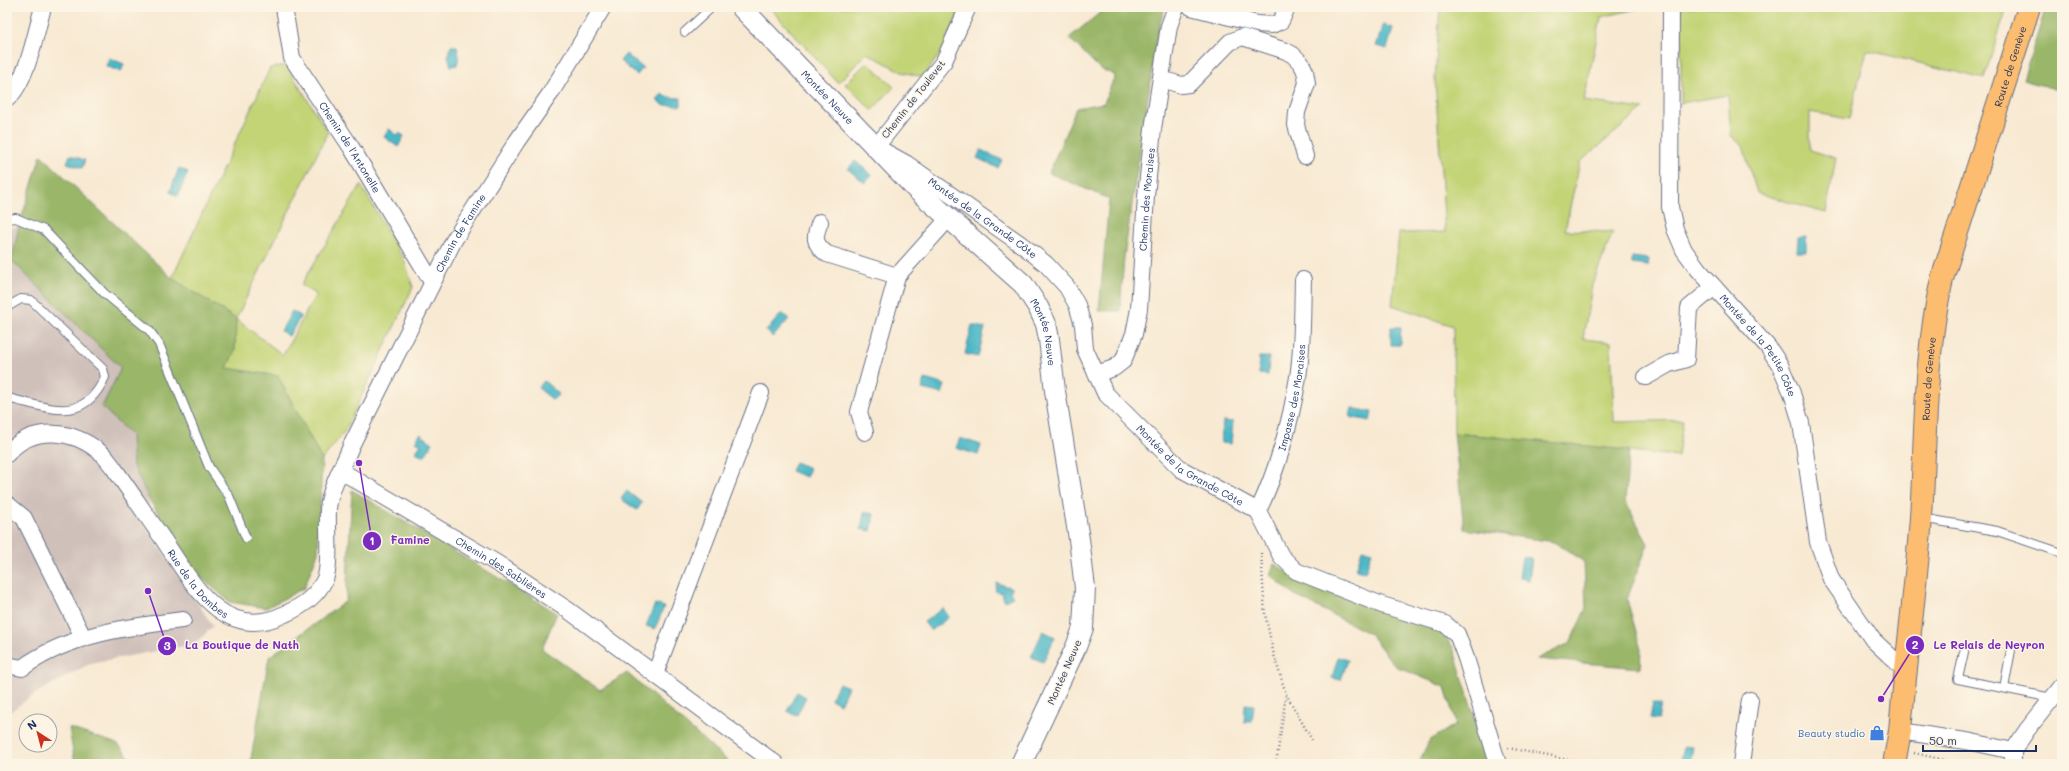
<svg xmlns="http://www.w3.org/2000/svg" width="2069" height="771" font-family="Mali,sans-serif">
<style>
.industrial{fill:#cfc0ba}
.green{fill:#c3d477;stroke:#6f826a}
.forest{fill:#9ab668;stroke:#5a7263}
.water{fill:#4bb8c6;stroke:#337492}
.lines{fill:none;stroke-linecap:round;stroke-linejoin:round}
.service-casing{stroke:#687087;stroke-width:10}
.minor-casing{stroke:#687087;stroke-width:18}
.tertiary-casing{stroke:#687087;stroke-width:22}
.primary-casing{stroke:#687087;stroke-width:24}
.path{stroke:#687087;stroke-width:2.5;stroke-dasharray:1 3;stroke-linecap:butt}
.service{stroke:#fff;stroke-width:8}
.minor{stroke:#fff;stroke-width:16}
.tertiary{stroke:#fff;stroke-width:20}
.primary{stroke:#fcbd6f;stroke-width:22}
.labels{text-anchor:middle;stroke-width:3;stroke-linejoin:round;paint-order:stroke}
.street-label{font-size:10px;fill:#1b2f5e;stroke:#fcf5e5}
.shop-label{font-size:10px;fill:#366cbe;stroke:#fcf5e5;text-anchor:end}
.leader{fill:none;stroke:#7b2cbf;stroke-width:1.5}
.callout-dot{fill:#7b2cbf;stroke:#fcf5e5;stroke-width:1.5}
.mark-label{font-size:12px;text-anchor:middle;font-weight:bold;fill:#fff}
.callout-label{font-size:11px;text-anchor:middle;font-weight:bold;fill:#7b2cbf;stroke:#fcf5e5;stroke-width:3;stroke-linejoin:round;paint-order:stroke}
</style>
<rect width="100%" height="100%" fill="#fcf5e5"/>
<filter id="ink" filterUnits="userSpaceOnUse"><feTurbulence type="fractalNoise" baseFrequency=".025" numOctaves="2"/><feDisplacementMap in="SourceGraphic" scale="8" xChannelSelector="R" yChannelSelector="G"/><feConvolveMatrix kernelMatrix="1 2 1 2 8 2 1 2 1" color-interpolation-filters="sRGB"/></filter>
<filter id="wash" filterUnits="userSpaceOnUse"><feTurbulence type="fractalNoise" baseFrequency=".012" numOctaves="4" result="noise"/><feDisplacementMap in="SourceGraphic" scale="16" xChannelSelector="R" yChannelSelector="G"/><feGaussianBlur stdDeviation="0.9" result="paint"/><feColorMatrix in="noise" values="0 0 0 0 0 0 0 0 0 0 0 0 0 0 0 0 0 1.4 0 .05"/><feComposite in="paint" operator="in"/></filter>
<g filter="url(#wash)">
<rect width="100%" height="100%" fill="#f8e9d2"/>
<polygon class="industrial" points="19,226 12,262 121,368 102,407 131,435 133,466 150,501 142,521 213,626 195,644 91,663 36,693 7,714 7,228"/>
<g class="green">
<polygon points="769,7 961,7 942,51 923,77 902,72 867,53 838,83"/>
<polygon points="1440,7 1645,7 1601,17 1584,101 1643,109 1580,162 1565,230 1613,232 1592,285 1583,339 1611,342 1614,422 1683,420 1678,456 1454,433 1453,326 1392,305 1399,233 1445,232 1435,78"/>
<polygon points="1681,7 2007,7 1984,79 1867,50 1849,119 1810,112 1810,150 1836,158 1826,213 1757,193 1743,146 1731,136 1728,95 1681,103"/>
<polygon points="867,62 894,87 872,110 845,84"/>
<polygon points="286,65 328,132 236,319 283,355 316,294 301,285 361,185 405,262 413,287 345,431 322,460 278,376 226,368 235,350 172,278 270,68"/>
</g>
<g class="forest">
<polygon points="1107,7 1165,7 1158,31 1124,257 1120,311 1099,311 1109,199 1049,173 1076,108 1104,103 1115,75 1100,69 1069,38"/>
<polygon points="2046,7 2062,7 2062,91 2023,80"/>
<polygon points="41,155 172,278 236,319 235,350 227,368 278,376 322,460 318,553 304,588 266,608 230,602 200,577 150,501 133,466 131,435 102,407 121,368 12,261 19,226"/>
<polygon points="1454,433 1629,450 1625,501 1648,544 1627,599 1641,650 1640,668 1537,659 1570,643 1586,608 1584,561 1554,542 1464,529"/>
<polygon points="352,490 557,613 542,649 600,690 627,673 731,764 250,764 269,657 346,601"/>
<polygon points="1274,564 1305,582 1442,633 1453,647 1489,764 1418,764 1429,741 1456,724 1445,687 1395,666 1370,634 1296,596 1270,575"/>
<polygon points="69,728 118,744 135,764 75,764"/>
</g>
<g class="water">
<polygon points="1383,25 1393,28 1387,49 1376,46"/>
<polygon points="451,46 457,46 459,56 457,65 451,66 448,56"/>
<polygon points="626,54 643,68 637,75 620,61"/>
<polygon points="109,58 124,64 121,72 106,66"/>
<polygon points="662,94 666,97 681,98 681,106 663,105 657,100"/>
<polygon points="389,129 397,135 399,133 404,136 398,147 384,137"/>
<polygon points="981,150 1002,160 998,168 977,158"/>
<polygon points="70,155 85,160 82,168 67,163"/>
<polygon points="855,161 872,175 865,183 848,169"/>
<polygon points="179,168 188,172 178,196 170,192"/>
<polygon points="1798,237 1806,237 1806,252 1797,252"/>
<polygon points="1632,257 1649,259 1648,266 1632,264"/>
<polygon points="292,311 301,316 289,336 281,331"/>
<polygon points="782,313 789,319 773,337 766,331"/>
<polygon points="972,325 985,328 978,357 965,354"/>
<polygon points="1391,327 1401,327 1400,345 1391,345"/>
<polygon points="1259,357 1269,357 1268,375 1259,374"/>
<polygon points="925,379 945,385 942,394 922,389"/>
<polygon points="544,381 559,394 553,400 538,388"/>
<polygon points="1352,408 1372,412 1370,421 1350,417"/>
<polygon points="1223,421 1233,422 1231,444 1221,443"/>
<polygon points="420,434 433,443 424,457 416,452 421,444 416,441"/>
<polygon points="960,438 981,445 978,455 956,448"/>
<polygon points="795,462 810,468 806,477 791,471"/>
<polygon points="627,491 642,503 637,510 621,499"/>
<polygon points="864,512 874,514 871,531 861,529"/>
<polygon points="1362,549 1372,552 1365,572 1356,570"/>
<polygon points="1522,557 1532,558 1529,580 1519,578"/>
<polygon points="997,583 1012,588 1010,592 1013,597 1005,601 1001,593 995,591"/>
<polygon points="655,604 664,607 655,629 646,626"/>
<polygon points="943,608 949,617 931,631 924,622"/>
<polygon points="1043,631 1055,637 1043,662 1031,657"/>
<polygon points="1338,657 1348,660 1341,680 1332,678"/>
<polygon points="839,683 848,687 840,704 831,699"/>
<polygon points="797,692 806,697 797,715 787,711"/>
<polygon points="1653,703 1661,705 1658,720 1650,719"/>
<polygon points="1245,704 1254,705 1252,722 1244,722"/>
<polygon points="1684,746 1693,747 1690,764 1680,764"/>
</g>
</g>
<g filter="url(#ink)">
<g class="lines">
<defs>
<g id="service">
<polyline points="685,32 712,7"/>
<polyline points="7,219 16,218 44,230 104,293 149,330 159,344 209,467 229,496 246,538"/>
<path d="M7 307 21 299 31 300 103 369 105 377C83 426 49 407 7 398"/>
<polyline points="1921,518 1997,531 2062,553"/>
<polyline points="1964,652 1958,679 2052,698"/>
<polyline points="2004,688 2011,650"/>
</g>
<g id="minor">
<path id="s1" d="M284 7 292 58 351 147 432 282"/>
<path id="s2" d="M968 7 944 61 876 147 907 164 1022 245 1046 264 1067 287 1077 305 1083 325 1085 349 1105 393 1181 469 1258 511 1281 556 1296 571 1382 605 1445 624 1457 634 1466 658 1498 764"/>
<polyline points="1191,7 1257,24 1272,25 1281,21 1287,7"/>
<path id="s3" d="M1671 7 1670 207 1675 229 1684 250 1698 269 1768 347 1780 365 1792 393 1801 423 1818 542 1831 579 1873 640 1905 670"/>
<polyline points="1161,79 1181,85 1189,84 1230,42 1242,37 1286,51 1293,55 1301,63 1305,71 1307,83 1297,112 1296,125 1305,156"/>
<path d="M7 99C27 82 36 32 43 7"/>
<path d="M820 222C814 237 813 243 827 254L897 276"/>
<path id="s4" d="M1096 374 1114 368 1123 361 1134 334 1139 309 1146 196 1153 129 1169 26 1176 7"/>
<polyline points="1646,377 1669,364 1686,359 1689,308 1714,287"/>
<polyline points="865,432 859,412 897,276 949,218"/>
<path id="s5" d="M7 454C32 425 73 429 101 453 105 456 109 462 113 467 130 491 146 515 163 539 192 582 223 644 285 614 301 607 317 596 325 579 331 564 327 527 328 509 330 487 343 467 351 446L454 240 517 141 550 94 603 7"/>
<path id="s6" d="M341 471 498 564 568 610 776 764"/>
<polyline points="7,504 24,518 83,637"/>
<path id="s7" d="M1258 511C1277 472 1291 421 1298 377 1303 346 1302 312 1303 280"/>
<path d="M7 665 22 668C69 634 127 627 183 620"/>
<polyline points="655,674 761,393"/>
<polyline points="1900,731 1972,742 2013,751 2013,764"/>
<polyline points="2013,751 2027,730 2062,686"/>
<polyline points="1741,764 1750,700"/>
</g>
<g id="tertiary">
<path id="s8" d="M741 7 917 190 1023 284 1038 307 1046 324 1049 339 1055 391 1079 539 1085 588 1083 628 1076 647 1021 764"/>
</g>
<g id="primary">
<path id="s9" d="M1894 764 1900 731C1906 659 1916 588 1921 517 1926 437 1924 357 1942 279L2029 7"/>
</g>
</defs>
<use href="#service" class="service-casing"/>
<use href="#minor" class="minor-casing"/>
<use href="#tertiary" class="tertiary-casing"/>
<use href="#primary" class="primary-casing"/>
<g class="path">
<polyline points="1261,553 1265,614 1274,655 1286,694 1312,740"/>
<polyline points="1508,748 1588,764"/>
<polyline points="1914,753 1962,764"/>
<polyline points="1276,764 1286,695"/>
</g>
<use href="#service" class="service"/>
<use href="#minor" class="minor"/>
<use href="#tertiary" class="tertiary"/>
<use href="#primary" class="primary"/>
</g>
</g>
<defs>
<symbol id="shop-bare" viewBox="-9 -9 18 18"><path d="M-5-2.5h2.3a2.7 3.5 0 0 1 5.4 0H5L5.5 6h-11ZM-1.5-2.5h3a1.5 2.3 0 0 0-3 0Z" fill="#3f7fe0" stroke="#fcf5e5" stroke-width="2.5" paint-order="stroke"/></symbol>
</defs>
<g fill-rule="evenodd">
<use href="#shop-bare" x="1866" y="722" width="22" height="22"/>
</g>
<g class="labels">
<g class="street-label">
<text dy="4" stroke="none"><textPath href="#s9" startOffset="711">Route de Genève</textPath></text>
<text dy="4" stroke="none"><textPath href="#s8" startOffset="125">Montée Neuve</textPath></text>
<text transform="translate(913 99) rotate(-52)" y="4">Chemin de Toulevet</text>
<text dy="4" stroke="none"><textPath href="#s1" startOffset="158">Chemin de l'Antonelle</textPath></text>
<text dy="4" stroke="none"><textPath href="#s4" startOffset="195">Chemin des Moraises</textPath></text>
<text dy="4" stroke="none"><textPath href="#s2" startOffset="297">Montée de la Grande Côte</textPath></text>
<text dy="4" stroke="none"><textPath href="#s5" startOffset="803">Chemin de Famine</textPath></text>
<text dy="4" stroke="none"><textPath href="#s8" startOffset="449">Montée Neuve</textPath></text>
<text dy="4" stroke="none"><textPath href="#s3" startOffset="367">Montée de la Petite Côte</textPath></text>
<text dy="4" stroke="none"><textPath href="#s9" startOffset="387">Route de Genève</textPath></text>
<text dy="4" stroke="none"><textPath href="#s7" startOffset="119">Impasse des Moraises</textPath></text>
<text dy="4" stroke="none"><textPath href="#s2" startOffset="633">Montée de la Grande Côte</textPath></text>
<text dy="4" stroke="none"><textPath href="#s6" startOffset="187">Chemin des Sablières</textPath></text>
<text dy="4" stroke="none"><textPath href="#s5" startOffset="268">Rue de la Dombes</textPath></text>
<text transform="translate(1064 672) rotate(-66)" y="4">Montée Neuve</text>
</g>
<g class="shop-label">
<text x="1865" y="737">Beauty studio</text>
</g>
</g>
<path class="leader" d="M359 463L372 541M1881 699L1915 645M148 591L167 646"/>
<g class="callout-dot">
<circle cx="359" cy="463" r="4"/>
<circle cx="1881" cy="699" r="4"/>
<circle cx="148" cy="591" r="4"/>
<circle cx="372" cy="541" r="10"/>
<circle cx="1915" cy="645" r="10"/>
<circle cx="167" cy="646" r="10"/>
</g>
<g class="mark-label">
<text x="372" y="545">1</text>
<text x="1915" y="649">2</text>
<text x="167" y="650">3</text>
</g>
<g class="callout-label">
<text x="410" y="544">Famine</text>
<text x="1989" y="649">Le Relais de Neyron</text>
<text x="242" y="649">La Boutique de Nath</text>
</g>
<rect width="2069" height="771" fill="none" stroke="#fcf5e5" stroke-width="24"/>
<g transform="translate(38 733) rotate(324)"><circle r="19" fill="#fcf5e5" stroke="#a2a6af"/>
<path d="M0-3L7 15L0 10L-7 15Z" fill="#c8321e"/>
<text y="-6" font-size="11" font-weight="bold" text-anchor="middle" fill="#1b2f5e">N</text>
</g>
<path d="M1923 745v6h113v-6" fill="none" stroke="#1b2f5e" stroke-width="2"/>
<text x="1929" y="745" font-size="12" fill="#1b2f5e" stroke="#fcf5e5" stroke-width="3" paint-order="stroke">50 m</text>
</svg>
